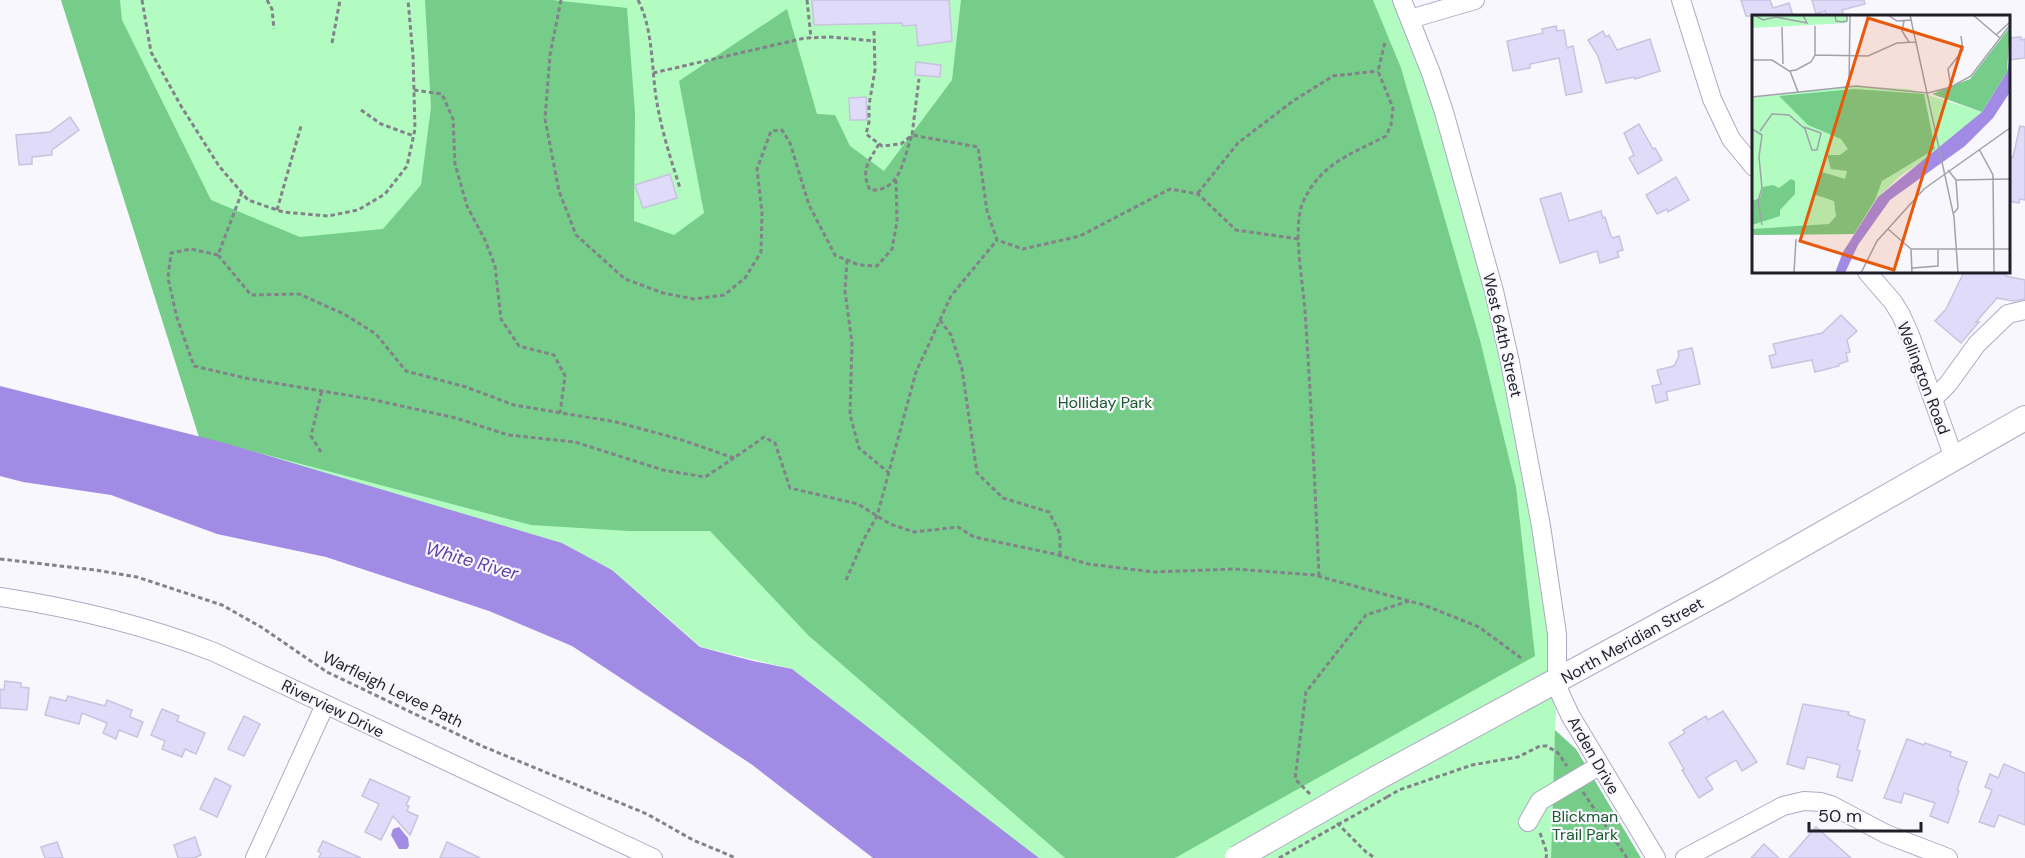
<svg xmlns="http://www.w3.org/2000/svg" width="2025" height="858" font-family="'DM Sans',sans-serif">
<style>
.green{fill:#b2fcc1}
.forest{fill:#75cd89}
.water{fill:#a28be4}
.building{fill:#e0dbf8;stroke:#c8c3df;stroke-width:1.5}
.lines{fill:none;stroke-linecap:round;stroke-linejoin:round}
.minor-casing{stroke:#afa9c5;stroke-width:20}
.major-casing{stroke:#afa9c5;stroke-width:26}
.path{stroke:#83818a;stroke-width:3;stroke-dasharray:4.5 3;stroke-linecap:butt}
.minor{stroke:#fff;stroke-width:18}
.major{stroke:#fff;stroke-width:24}
.major-bridge-casing{stroke:#afa9c5;stroke-width:26;stroke-linecap:butt}
.path-bridge{stroke:#83818a;stroke-width:3;stroke-dasharray:4.5 3;stroke-linecap:butt}
.major-bridge{stroke:#fff;stroke-width:24}
.labels{text-anchor:middle;stroke-width:4.5;stroke-linejoin:round;paint-order:stroke}
.street-label{font-size:16px;fill:#211f2a;stroke:#f8f7fd}
.park-label{font-size:16px;fill:#1b5a2e;stroke:#f8f7fd}
.water-label{font-size:18px;font-style:italic;fill:#5f3da5;stroke:#f8f7fd}
.inset-road{fill:none;stroke:#a2a1a9;stroke-width:1.5}
.view{fill:#e8590c;fill-opacity:0.15;stroke:#e8590c;stroke-width:3}
.inset-edge{fill:none;stroke:#211f2a;stroke-width:3}
</style>
<rect width="100%" height="100%" fill="#f8f7fd"/>
<polygon class="green" points="61,0 1402,0 1486,259 1541,526 1557,681 1551,858 1038,858 792,669 701,647 612,570 562,543 199,437"/>
<g class="forest">
<polygon points="61,0 120,0 122,20 211,200 300,237 383,229 421,185 431,107 425,0 552,0 627,8 635,113 634,221 674,235 704,213 679,81 787,9 817,114 835,115 850,146 884,171 952,80 961,0 1373,0 1401,68 1480,340 1516,487 1535,656 1175,858 1065,858 809,636 710,531 629,531 531,525 199,437"/>
<polygon points="1555,730 1576,749 1641,858 1551,858"/>
</g>
<g class="water">
<polygon points="0,386 225,443 562,543 612,570 700,647 753,661 792,669 1039,858 873,858 751,764 572,646 489,611 326,557 217,534 111,495 23,482 0,476"/>
<polygon points="399,827 408,838 409,846 407,849 399,849 391,835 393,829"/>
</g>
<g class="building">
<polygon points="812,0 949,0 952,41 918,46 916,25 902,26 902,23 814,25"/>
<polygon points="1741,0 1770,0 1773,8 1789,3 1793,16 1746,16"/>
<polygon points="1812,0 1864,0 1865,4 1842,10 1844,16 1827,16 1825,11 1816,14"/>
<polygon points="1556,26 1557,31 1564,30 1567,48 1573,46 1582,92 1566,95 1559,58 1530,64 1530,68 1513,71 1507,41 1543,33 1542,29"/>
<polygon points="1603,31 1606,37 1609,35 1617,50 1650,39 1660,71 1635,79 1634,77 1606,83 1598,56 1588,40"/>
<polygon points="2021,37 2021,40 2025,39 2025,58 2008,60 2008,38"/>
<polygon points="916,62 941,65 940,77 915,75"/>
<polygon points="866,97 867,120 850,120 849,98"/>
<polygon points="70,117 79,130 52,150 52,155 32,157 32,164 19,165 16,135 50,132"/>
<polygon points="1639,124 1653,149 1655,148 1662,160 1638,174 1629,158 1634,155 1624,133"/>
<polygon points="2020,126 2025,127 2025,200 2020,199 2019,203 2008,201 2008,156 2013,157"/>
<polygon points="670,174 677,198 643,208 635,185"/>
<polygon points="1676,177 1689,200 1668,212 1667,209 1657,214 1646,195"/>
<polygon points="1561,193 1569,221 1601,211 1603,218 1605,217 1611,236 1613,238 1619,236 1623,250 1617,252 1619,257 1600,263 1597,251 1560,263 1540,199"/>
<polygon points="1964,272 2004,272 2006,276 2025,280 2025,299 2013,301 1997,298 1976,322 1979,322 1961,343 1935,321 1946,309"/>
<polygon points="1841,315 1857,331 1847,340 1850,352 1846,353 1848,361 1839,364 1839,366 1815,372 1812,360 1772,368 1769,356 1776,354 1773,344 1822,333"/>
<polygon points="1692,348 1700,384 1666,392 1668,400 1656,403 1652,386 1661,384 1657,370 1674,366 1679,356 1678,351"/>
<polygon points="5,681 21,683 21,687 29,688 27,710 0,708 0,689 4,690"/>
<polygon points="68,696 105,706 107,700 132,710 130,717 143,722 137,737 119,730 116,739 103,733 107,723 82,713 79,724 45,715 50,697 66,701"/>
<polygon points="1803,704 1849,712 1848,715 1865,720 1857,750 1860,751 1852,781 1837,777 1840,765 1813,758 1807,757 1804,769 1787,764"/>
<polygon points="162,709 179,716 177,721 205,733 196,754 185,749 182,757 162,749 165,741 151,735"/>
<polygon points="1723,711 1757,762 1742,771 1736,760 1712,774 1706,778 1713,789 1699,798 1682,770 1684,769 1669,743 1685,733 1683,730 1706,716 1708,720"/>
<polygon points="244,716 260,724 244,756 228,749"/>
<polygon points="1907,739 1924,745 1925,743 1951,752 1950,756 1967,762 1957,790 1959,791 1948,823 1930,816 1935,803 1904,793 1901,803 1884,798"/>
<polygon points="2004,764 2025,773 2025,825 1999,815 1994,827 1979,822 1992,790 1985,787 1990,774 1998,778"/>
<polygon points="215,778 231,786 217,817 200,809"/>
<polygon points="370,779 410,797 406,805 409,806 407,811 418,816 410,835 393,816 381,840 365,832 379,804 362,796"/>
<polygon points="1816,827 1851,858 1789,858"/>
<polygon points="195,837 201,855 194,858 178,858 174,845"/>
<polygon points="323,841 361,858 319,858 321,853 318,851"/>
<polygon points="57,842 63,858 45,858 41,847"/>
<polygon points="447,842 480,858 440,858"/>
<polygon points="1764,844 1779,858 1751,858"/>
</g>
<g class="lines">
<defs>
<g id="minor">
<polyline points="1402,0 1431,73 1444,112 1494,291 1510,362 1541,526 1557,634 1557,681 1559,691 1570,715 1656,858"/>
<polyline points="1681,0 1712,99 1731,139 1754,167"/>
<polyline points="1410,19 1475,0"/>
<polyline points="1867,272 1893,302 1901,315 1910,335 1954,458"/>
<polyline points="1933,399 1948,384 1977,344 2008,314 2025,310"/>
<path d="M0 597C73 608 144 625 214 652L653 858"/>
<polyline points="1528,822 1540,801 1599,766"/>
<polyline points="255,858 325,705"/>
<polyline points="1685,858 1783,806 1804,801 1821,802 1831,805 1886,834 1948,858"/>
</g>
<polyline id="major" points="1377,778 1725,589 2025,418"/>
</defs>
<use href="#minor" class="minor-casing"/>
<use href="#major" class="major-casing"/>
<g class="path">
<polyline points="142,0 151,52 181,106 219,166 248,200 283,212 328,216 358,210 385,194 407,166 415,129 413,56 408,0"/>
<polyline points="267,0 272,9 274,29"/>
<polyline points="561,0 550,55 545,119 559,191 576,235 625,279 663,293 694,299 724,295 745,278 761,252 762,213 757,169 771,131 782,130 790,143 809,205 835,255 859,265 877,266 892,249 897,221 896,180"/>
<path d="M638 0C654 31 651 70 657 103 662 132 671 160 680 188"/>
<polyline points="807,0 811,38"/>
<polyline points="874,31 875,70 869,105 869,122 866,134 882,146 901,144 912,135 919,79"/>
<polyline points="332,43 340,0"/>
<polyline points="653,73 805,38 831,37 875,41"/>
<polyline points="414,90 442,94 453,119 455,164 467,206 485,240 495,266 501,319 519,346 554,355 565,376 560,413"/>
<polyline points="361,110 381,124 414,136"/>
<path d="M879 144C869 161 860 170 870 190 901 192 903 159 912 135L978 147 987 211 997 240 1023 249 1080 236 1170 189 1198 194 1236 230 1299 239"/>
<polyline points="242,192 218,255 251,295 299,294 344,314 376,334 406,371 466,387 514,405 616,422 679,439 734,458 764,437 775,443 790,488 858,504 890,524 914,532 958,527 974,537 1055,554 1088,564 1154,572 1235,569 1314,575 1424,605 1479,627 1521,658"/>
<polyline points="1198,193 1238,143 1293,101 1333,76 1378,71"/>
<polyline points="277,210 301,126"/>
<polyline points="218,255 191,249 171,253 168,278 177,318 194,366 245,378 370,399 456,418 508,435 575,442 663,470 705,477 734,458"/>
<polyline points="847,260 845,291 852,343 850,415 859,448 889,473"/>
<polyline points="940,320 951,335 962,369 977,473 1003,498 1049,512 1060,534 1060,555"/>
<polyline points="321,452 311,436 322,390"/>
<polyline points="0,559 95,570 137,577 222,605 261,627 327,672 482,746 647,814 693,840 736,858"/>
<path d="M1319 576C1315 488 1311 399 1305 311 1303 282 1292 228 1303 202 1320 164 1351 154 1386 136L1391 125 1393 108 1378 71 1385 42"/>
<polyline points="846,580 864,539 877,516 916,372 951,296 997,240"/>
<polyline points="1583,792 1627,858"/>
<polyline points="1310,794 1295,779 1306,692 1366,615 1409,601"/>
<polyline points="1387,797 1399,790 1472,765 1518,757 1540,746 1547,746 1558,753 1567,766"/>
<polyline points="1337,823 1366,852 1375,858"/>
<polyline points="1540,833 1547,853 1546,858"/>
</g>
<use href="#minor" class="minor"/>
<use href="#major" class="major"/>
<defs>
<polyline id="major-bridge" points="1237,858 1377,778"/>
</defs>
<use href="#major-bridge" class="major-bridge-casing"/>
<polyline class="path-bridge" points="1279,858 1387,797"/>
<use href="#major-bridge" class="major-bridge"/>
</g>
<g class="labels">
<g class="street-label">
<text transform="translate(1503 335) rotate(77)" y="6">West 64th Street</text>
<text transform="translate(1924 378) rotate(69)" y="6">Wellington Road</text>
<text transform="translate(1632 640) rotate(-29)" y="6">North Meridian Street</text>
<text transform="translate(393 689) rotate(26)" y="6">Warfleigh Levee Path</text>
<text transform="translate(333 708) rotate(26)" y="6">Riverview Drive</text>
<text transform="translate(1594 755) rotate(60)" y="6">Arden Drive</text>
</g>
<g class="park-label">
<text x="1105" y="408">Holliday Park</text>
<text x="1585" y="822">Blickman<tspan x="1585" dy="18">Trail Park</tspan></text>
</g>
<g class="water-label">
<text transform="translate(472 561) rotate(16)" y="6">White River</text>
</g>
</g>
<g transform="translate(1752 15)">
<rect width="258" height="258" fill="#f8f7fd"/>
<path d="M0 0H96L95 8 0 13ZM97 71 157 74 230 97 197 128 148 161 126 182 102 219 0 220V83Z" fill="#b2fcc1"/>
<path d="M258 12 255 57 230 97 180 79 218 64ZM102 74 172 79 183 134 130 166 123 185 102 219 0 220 1 214 77 209 84 201 82 186 61 179 70 157 93 164 95 156 79 154 75 140H88L96 134 89 124 56 110 27 81ZM39 164 43 166V179L28 195V201L0 210V186L8 183 11 172 21 170 27 173Z" fill="#75cd89"/>
<path d="M258 41V77L241 103 213 131 138 185 106 230 93 258H83L91 237 126 182 230 97 255 57Z" fill="#a28be4"/>
<path class="inset-road" d="M2 0 11 5 24 2 55 8 51 0M83 0 84 6 90 7 95 6V0M136 0 145 6 159 5M158 0 202 202 206 258M221 0 248 23M152 6 150 16 157 27M30 12 31 49M244 20 258 7M63 40 116 41 145 28 164 27M63 40V11M0 45H20M20 45 37 56 44 55 59 47 63 40M38 56 46 77M97 71 98 0M199 72 196 54 211 35 209 21M0 82 104 71 176 78 199 72 219 61 258 10M0 114 10 120 7 142 10 173 6 186 10 210M8 116 20 99 37 100 53 114 60 135H65L69 118 52 112M227 134 241 160 242 258M196 155 204 165 206 193 202 198M204 165 258 164M136 214 159 234 160 258M159 234H258M160 253 186 251V235M42 258 44 224M109 258 125 226 172 174 258 113"/>
<path class="view" d="M116 3 210 32 142 255 48 226Z"/>
<rect width="258" height="258" class="inset-edge"/>
</g>
<path d="M1809 822v9h112v-9" fill="none" stroke="#211f2a" stroke-width="3"/>
<text x="1818" y="822" font-size="18" fill="#211f2a" stroke="#f8f7fd" stroke-width="4.5" paint-order="stroke">50 m</text>
</svg>
